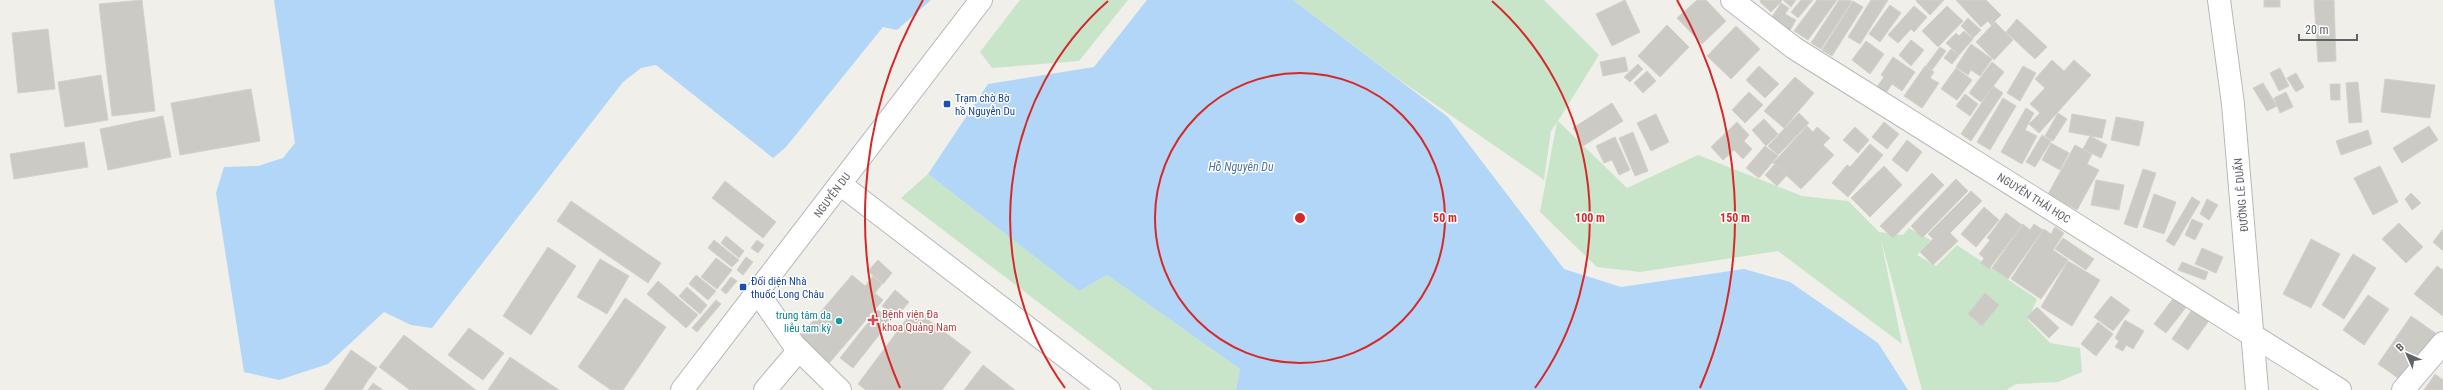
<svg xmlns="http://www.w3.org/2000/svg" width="2443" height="390" font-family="'Roboto Condensed',sans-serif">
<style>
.green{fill:#c8e5c9}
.water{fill:#b2d6f7}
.building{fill:#cccac5;stroke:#d4d1c7}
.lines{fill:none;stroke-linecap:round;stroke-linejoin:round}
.minor-casing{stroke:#b5b8bb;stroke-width:24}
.minor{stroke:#fff;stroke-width:22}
.ring{fill:none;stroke:#d62828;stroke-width:2}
.transit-dot{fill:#1a4fb4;stroke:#fff;stroke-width:1.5}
.health-dot{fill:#e0444e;stroke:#fff;stroke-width:1.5}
.culture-dot{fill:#0f9aa8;stroke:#fff;stroke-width:1.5}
.labels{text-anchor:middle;stroke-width:3;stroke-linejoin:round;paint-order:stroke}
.transit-label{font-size:11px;fill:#164399;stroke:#fff;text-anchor:start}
.street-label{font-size:11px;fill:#606367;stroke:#fff}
.health-label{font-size:11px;fill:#be3a42;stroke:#fff;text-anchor:start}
.culture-label{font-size:11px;fill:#0d838f;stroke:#fff;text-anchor:end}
.water-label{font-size:12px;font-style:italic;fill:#4e77a8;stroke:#fff}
.centre{fill:#d62828;stroke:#fff;stroke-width:2}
.ring-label{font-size:12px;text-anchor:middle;font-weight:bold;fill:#d62828;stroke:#fff;stroke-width:3;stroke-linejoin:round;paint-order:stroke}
</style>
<rect width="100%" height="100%" fill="#f0efe9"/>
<g class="green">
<polygon points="1020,0 1128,0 1079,61 992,68 980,52"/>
<polygon points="1293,0 1544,0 1599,55 1558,121 1627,188 1698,155 1802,196 1848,201 1879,232 1903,235 1909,228 1931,240 1917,255 1936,266 1957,245 2037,299 2028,320 2050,343 2080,348 2082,372 2058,382 2016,384 2006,390 1922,390 1881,240 1902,344 1778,251 1640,272 1597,267 1540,212 1557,122 1551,131 1544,180 1397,78"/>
<polygon points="928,174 1079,291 1107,275 1240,369 1236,390 1154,390 901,198"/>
</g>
<g class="water">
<polygon points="274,0 931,0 897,30 883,27 786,147 773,158 656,65 641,68 623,82 432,328 411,325 384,312 328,364 279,380 244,372 216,193 224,167 258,166 283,158 295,143"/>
<polygon points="1147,0 1293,0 1448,117 1564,269 1621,287 1744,269 1790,282 1878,343 1908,390 1236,390 1240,369 1107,275 1079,291 928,174 988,84 1094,67"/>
</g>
<g class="building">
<polygon points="142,0 155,111 112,116 99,4"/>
<polygon points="1625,0 1640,32 1612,46 1596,14"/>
<polygon points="1697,0 1706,0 1726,21 1702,44 1677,18"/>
<polygon points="1761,0 1781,0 1782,1 1771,12 1760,2"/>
<polygon points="1783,0 1796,0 1791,7"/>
<polygon points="1801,0 1813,0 1798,18 1791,12"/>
<polygon points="1817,0 1837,0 1808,40 1794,31"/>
<polygon points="1839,0 1852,1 1821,49 1811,43"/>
<polygon points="1871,0 1888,0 1860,44 1848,37"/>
<polygon points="1917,0 1944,0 1930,15 1916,1"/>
<polygon points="1956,0 1986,0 2001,15 1991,25 1988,21 1981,27"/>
<rect x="2264" y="0" width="16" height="7"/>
<polygon points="2314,0 2334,0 2336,61 2318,62"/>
<polygon points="1853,1 1863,7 1832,56 1822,50"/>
<polygon points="1781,3 1789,8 1785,14 1796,20 1789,32 1770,20"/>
<polygon points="1890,5 1901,13 1880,42 1869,34"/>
<polygon points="1914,6 1927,17 1914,32 1911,29 1898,43 1888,35"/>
<polygon points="1947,6 1963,21 1938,47 1922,31"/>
<polygon points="1968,18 1981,30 1973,38 1961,26"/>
<polygon points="2017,19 2047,47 2035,59 2006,32"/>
<polygon points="1995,22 2013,40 1994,60 1976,42"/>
<polygon points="1667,25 1689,47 1660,77 1638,56"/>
<polygon points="1736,26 1760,49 1731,79 1707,56"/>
<polygon points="48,29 55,89 18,93 12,33"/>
<polygon points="1964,31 1973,39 1959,55 1946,43 1956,33 1959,36"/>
<polygon points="1911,40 1924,50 1911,66 1899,55"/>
<polygon points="1866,41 1884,54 1870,74 1852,60"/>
<polygon points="1971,44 1992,59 1980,76 1971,70 1968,75 1956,67"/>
<polygon points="1940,47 1946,51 1932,70 1926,66"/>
<polygon points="1951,49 1959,55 1952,64 1944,58"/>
<polygon points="1625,57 1628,71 1603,76 1600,62"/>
<polygon points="1893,57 1915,72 1902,91 1892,84 1886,93 1877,87 1884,77 1881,75"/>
<polygon points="2052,60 2064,71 2074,60 2091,75 2039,133 2029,124 2040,113 2030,104 2045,88 2035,79"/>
<polygon points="1992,62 2004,72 1981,102 1969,93"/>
<polygon points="1638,64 1643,69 1630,82 1624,77"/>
<polygon points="1759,66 1779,84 1765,98 1746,80"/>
<polygon points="1925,66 1934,72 1930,78 1939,83 1922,108 1904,96"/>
<polygon points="2023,66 2036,73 2020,101 2007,93"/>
<polygon points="1956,68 1972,80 1957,100 1941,89"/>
<polygon points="2280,68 2289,86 2279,91 2270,73"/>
<polygon points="1647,71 1656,81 1643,93 1634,83"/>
<polygon points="2296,73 2304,87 2296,92 2287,78"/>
<polygon points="101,75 108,120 65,127 58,82"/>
<polygon points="1795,77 1814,93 1784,128 1764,111"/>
<polygon points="2385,79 2435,85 2430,118 2381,112"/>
<polygon points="2358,82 2362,122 2349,123 2346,83"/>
<polygon points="2263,83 2277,106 2267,111 2253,88"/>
<polygon points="2330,84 2340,84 2340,100 2331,100"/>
<polygon points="1993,86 2003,93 1971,141 1961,134"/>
<polygon points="251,89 260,141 180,155 171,103"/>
<polygon points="1749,92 1763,105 1745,123 1732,110"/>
<polygon points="2286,92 2293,107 2280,113 2274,98"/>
<polygon points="1965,94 1978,104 1970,116 1956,106"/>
<polygon points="2003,98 2016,106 1990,150 1977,142"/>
<polygon points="1612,103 1623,121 1583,146 1573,128"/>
<polygon points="2026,108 2034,113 2025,130 2037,136 2022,164 2001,152"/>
<polygon points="1799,113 1809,123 1778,155 1768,146"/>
<polygon points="2058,113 2067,119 2053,141 2045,136"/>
<polygon points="1656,114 1669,142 1651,151 1637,123"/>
<polygon points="2072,114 2106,120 2102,138 2069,132"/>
<polygon points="163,116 171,157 108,170 100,129"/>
<polygon points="2116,117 2144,122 2139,146 2111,140"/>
<polygon points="1764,119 1778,134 1766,146 1752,130"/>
<polygon points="1737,122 1749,135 1744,141 1752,149 1743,159 1734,150 1723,160 1711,147"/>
<polygon points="1884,122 1899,134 1887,149 1872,137"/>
<polygon points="1807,126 1813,132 1817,127 1830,138 1823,145 1834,155 1801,189 1773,163"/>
<polygon points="2429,126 2438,140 2402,163 2393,148"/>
<polygon points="1855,127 1869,140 1858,153 1843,140"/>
<polygon points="2368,130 2372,144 2341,155 2336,141"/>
<polygon points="1633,132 1648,171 1635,176 1619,138"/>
<polygon points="2042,135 2051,141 2035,167 2026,162"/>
<polygon points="2090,136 2107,145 2101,158 2083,149"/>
<polygon points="1615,137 1630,170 1619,175 1612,160 1604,163 1596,146"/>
<polygon points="1907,140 1922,152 1907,172 1892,160"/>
<polygon points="84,142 88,167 14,179 10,154"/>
<polygon points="2051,143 2069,153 2060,170 2042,160"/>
<polygon points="1870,144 1883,155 1848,197 1832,183 1847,165 1850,167"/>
<polygon points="2075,145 2092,154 2087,164 2099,170 2077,210 2048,194"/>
<polygon points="1765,146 1778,156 1759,178 1746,168"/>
<polygon points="1775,164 1787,175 1777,186 1765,175"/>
<polygon points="1884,166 1902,185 1870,217 1851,198"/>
<polygon points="2380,166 2398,202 2373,215 2354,178"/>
<polygon points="2143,169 2156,173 2137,228 2124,224"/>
<polygon points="1932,173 1944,185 1893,238 1880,226"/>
<polygon points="1956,179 1968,191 1922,238 1911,226"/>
<polygon points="2096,180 2124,185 2119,210 2091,205"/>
<polygon points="725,181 776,222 763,238 712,198"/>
<polygon points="1971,191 1982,201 1950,233 1958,241 1933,265 1920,252 1933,239 1928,234"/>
<polygon points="2411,193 2421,203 2412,210 2405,199"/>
<polygon points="2154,194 2176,202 2164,234 2143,227"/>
<polygon points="2192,197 2200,202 2174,246 2166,241"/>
<polygon points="2207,199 2218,205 2209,220 2200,214"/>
<polygon points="571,201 661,263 648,283 557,221"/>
<polygon points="1984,207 1999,220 1976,247 1961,234"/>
<polygon points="2006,213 2022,225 1989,269 1981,263 1984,258 1979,254 1990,240 1987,238"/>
<polygon points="2192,219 2203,224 2195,240 2185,235"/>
<polygon points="2399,223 2423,247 2406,263 2382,239"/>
<polygon points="2023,224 2030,230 2034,224 2043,230 2008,279 1992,268"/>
<polygon points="2055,227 2064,233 2053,250 2068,260 2041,299 2011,279 2044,229 2051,234"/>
<polygon points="2443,229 2443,251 2433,242"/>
<polygon points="726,236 744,251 739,258 721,243"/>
<polygon points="2063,238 2094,259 2086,270 2055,249"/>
<polygon points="2311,239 2340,254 2311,308 2283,294"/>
<polygon points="714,240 739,260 732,267 708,248"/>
<polygon points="757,240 764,245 758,253 751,248"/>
<polygon points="548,247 576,266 531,335 503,316"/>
<polygon points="2202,248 2223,257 2216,273 2195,264"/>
<polygon points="2353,254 2376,268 2344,319 2322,305"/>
<polygon points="746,257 753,262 743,275 737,270"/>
<polygon points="716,258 732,270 717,289 701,277"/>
<polygon points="600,259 629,276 607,314 577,297"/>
<polygon points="878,260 892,273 883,284 868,271"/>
<polygon points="2068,261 2100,280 2072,326 2041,307"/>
<polygon points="2182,262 2208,272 2205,280 2178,270"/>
<polygon points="2437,266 2443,270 2443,316 2414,294"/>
<polygon points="696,275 716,291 708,300 689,284"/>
<polygon points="852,275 865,286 873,276 882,284 875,293 883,300 825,368 795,342"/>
<polygon points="731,277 737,281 726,294 721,290"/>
<polygon points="658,281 698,315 686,328 647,294"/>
<polygon points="687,287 707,305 700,314 679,296"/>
<polygon points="895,290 909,302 896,317 882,306"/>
<polygon points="1985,293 1999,305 1982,326 1968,314"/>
<polygon points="2368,295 2389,309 2364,345 2343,330"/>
<polygon points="2111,296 2130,310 2113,331 2094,317"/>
<polygon points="2175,296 2187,306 2166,333 2154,324"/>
<polygon points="625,298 666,327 623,390 611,390 578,367"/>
<polygon points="716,300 721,304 697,332 692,328"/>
<polygon points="2037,307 2059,328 2049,338 2027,317"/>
<polygon points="2193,308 2210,319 2188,350 2172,339"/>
<polygon points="914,309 971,352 942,390 866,390 858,384"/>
<polygon points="878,310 891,320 853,368 840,358"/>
<polygon points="2411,316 2441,337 2408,385 2378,364"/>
<polygon points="2125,320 2144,331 2133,349 2126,345 2123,351 2115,347 2119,341 2115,338"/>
<polygon points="2098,322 2113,334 2096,356 2081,344"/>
<polygon points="469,328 504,353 483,380 448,355"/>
<polygon points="404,335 476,390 410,390 379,367"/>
<polygon points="351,350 377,368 368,380 362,390 324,390"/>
<polygon points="510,357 559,390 488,390"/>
<polygon points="983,365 1015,390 964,390"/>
<polygon points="2435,374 2443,380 2443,390 2424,390"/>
<polygon points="373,383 383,390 368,390"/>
</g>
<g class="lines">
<defs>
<g id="minor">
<polyline points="1732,0 1794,48 2340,390"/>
<polyline points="2219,0 2233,104 2257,390"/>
<polyline points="840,184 1109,390"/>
<polyline points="758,293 794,345 840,390"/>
<polyline points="682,390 981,0"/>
<polyline points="765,390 799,350"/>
<polyline points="2403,390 2443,343"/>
</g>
</defs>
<use href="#minor" class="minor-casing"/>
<use href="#minor" class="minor"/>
</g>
<g class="ring">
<circle cx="1300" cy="218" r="145"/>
<path d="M1065 388A290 290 0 0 1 1108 1M1492 1A290 290 0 0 1 1535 388"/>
<path d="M900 388A435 435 0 0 1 923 0M1677 0A435 435 0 0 1 1700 388"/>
</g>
<g class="transit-dot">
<rect x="943" y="100" width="8" height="8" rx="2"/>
<rect x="739" y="283" width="8" height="8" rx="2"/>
</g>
<path class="health-dot" d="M871 314h4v4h4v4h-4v4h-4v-4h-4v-4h4z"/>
<circle class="culture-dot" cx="839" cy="321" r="4"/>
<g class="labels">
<g class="transit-label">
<text x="955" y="102">Trạm chờ Bờ<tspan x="955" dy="13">hồ Nguyễn Du</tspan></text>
<text x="751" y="285">Đối diện Nhà<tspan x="751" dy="13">thuốc Long Châu</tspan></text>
</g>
<g class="street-label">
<text transform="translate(832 195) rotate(-53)" y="4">NGUYỄN DU</text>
<text transform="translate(2241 195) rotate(-95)" y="4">ĐƯỜNG LÊ DUẨN</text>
<text transform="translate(2034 198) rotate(32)" y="4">NGUYỄN THÁI HỌC</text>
</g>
<g class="health-label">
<text x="882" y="318">Bệnh viện Đa<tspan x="882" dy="13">khoa Quảng Nam</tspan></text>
</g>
<g class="culture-label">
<text x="831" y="319">trung tâm da<tspan x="831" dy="13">liễu tam kỳ</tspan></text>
</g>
<g class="water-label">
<text x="1241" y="171">Hồ Nguyễn Du</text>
</g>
</g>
<circle cx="1300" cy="218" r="6" class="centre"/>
<g class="ring-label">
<text x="1445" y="222">50 m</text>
<text x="1590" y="222">100 m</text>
<text x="1735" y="222">150 m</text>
</g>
<g transform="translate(2407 354) rotate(315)" stroke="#ffffff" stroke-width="3" paint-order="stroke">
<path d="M0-3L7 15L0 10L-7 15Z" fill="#606367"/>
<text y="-6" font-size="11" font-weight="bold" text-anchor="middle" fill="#606367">B</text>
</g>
<path d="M2299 34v6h58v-6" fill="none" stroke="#606367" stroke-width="2"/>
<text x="2305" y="34" font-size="12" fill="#606367" stroke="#ffffff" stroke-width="3" paint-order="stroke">20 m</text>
</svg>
